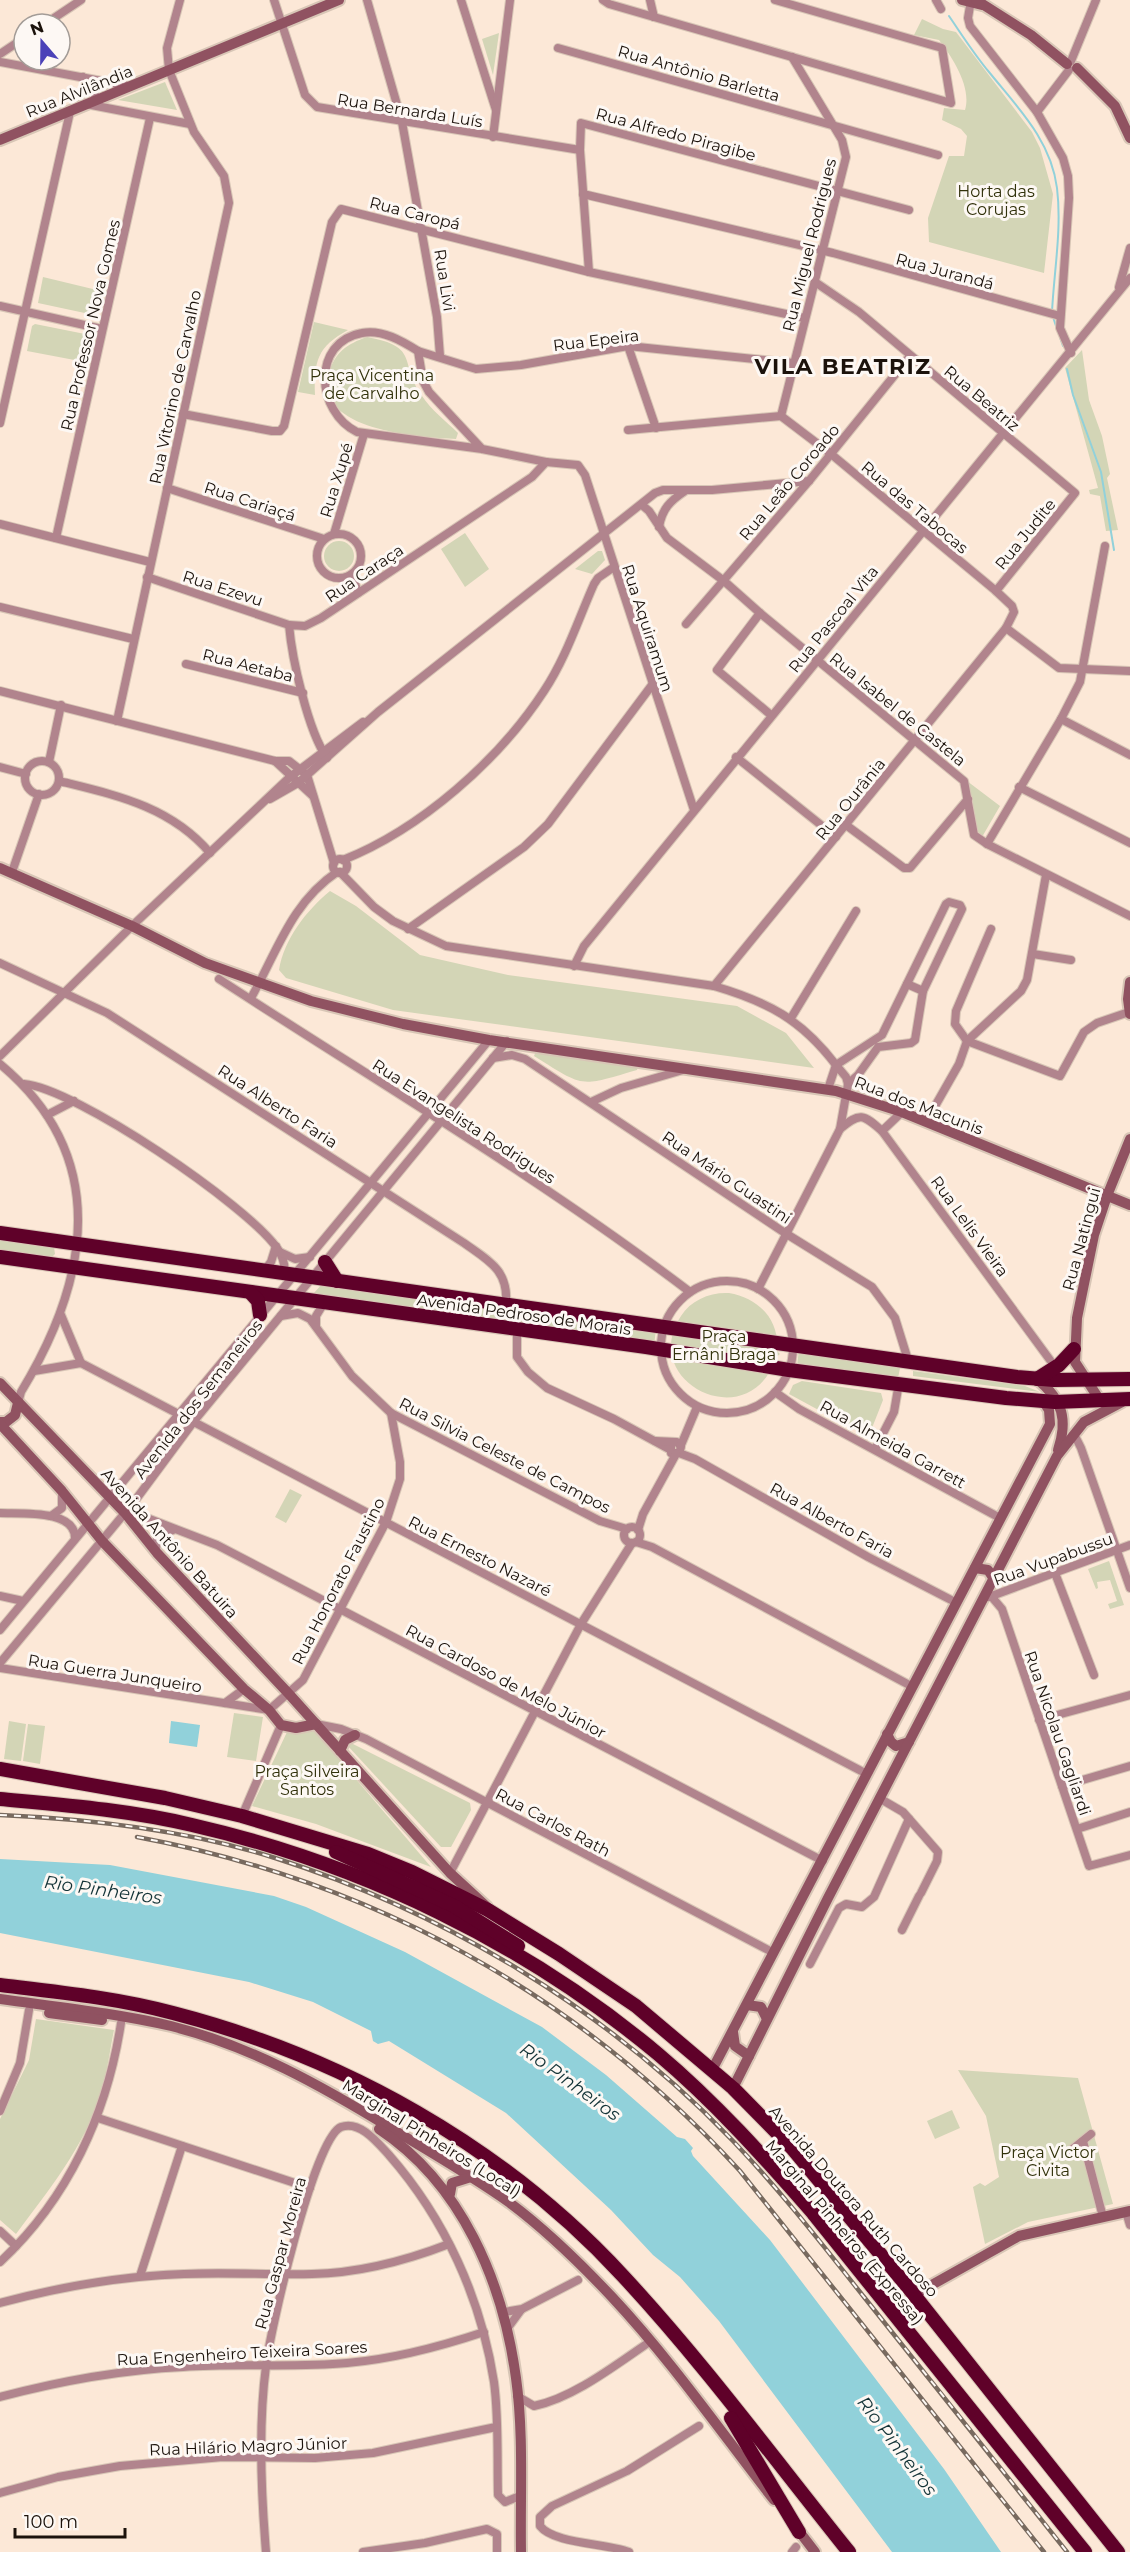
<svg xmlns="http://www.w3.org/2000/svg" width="1130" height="2552" font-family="Montserrat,sans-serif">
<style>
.green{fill:#d3d5b6}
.water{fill:#91d1da}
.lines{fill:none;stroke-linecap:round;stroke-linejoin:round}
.stream{stroke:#91d1da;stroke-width:2}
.street-casing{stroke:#d8c6b6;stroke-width:10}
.secondary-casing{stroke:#d8c6b6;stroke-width:14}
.highway-casing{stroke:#d8c6b6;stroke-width:16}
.street{stroke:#b1848d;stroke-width:8}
.secondary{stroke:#905261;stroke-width:10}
.highway{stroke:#5f0129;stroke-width:14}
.rail-casing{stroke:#786a5f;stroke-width:4.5}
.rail{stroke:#fdf8f4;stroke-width:2;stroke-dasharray:7;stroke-linecap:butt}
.labels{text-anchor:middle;stroke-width:6;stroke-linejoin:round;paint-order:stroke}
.street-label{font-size:16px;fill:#1b120b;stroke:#fdf8f4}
.park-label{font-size:16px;fill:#31310a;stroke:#fdf8f4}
.water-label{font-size:18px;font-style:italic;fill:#133337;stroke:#fdf8f4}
.district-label{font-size:22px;font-weight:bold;letter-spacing:1.5px;fill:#1b120b;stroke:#fdf8f4}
</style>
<rect width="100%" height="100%" fill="#fce8d7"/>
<g class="green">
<path d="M922 19 943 29 956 32 1032 132 1040 148 1053 194 1044 273 929 242 928 218 949 156H964L967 136 961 129 942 120 944 108 965 110C972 87 952 57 939 40L914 35Z"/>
<polygon points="499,33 493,75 482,39"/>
<polygon points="165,82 177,110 118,100"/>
<polygon points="43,277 101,291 94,315 38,303"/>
<path d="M314 322 348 330C317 347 314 361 315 395L298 392Z"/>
<polygon points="35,324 90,335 85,362 27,351 32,326"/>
<path d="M367 337C421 347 398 362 422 396 431 410 446 421 458 433L456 439C419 437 313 431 329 373 335 352 347 344 367 337Z"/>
<polygon points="1082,350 1089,400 1102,436 1110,474 1107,478 1118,530 1106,531 1100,496 1090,494 1089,490 1098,488 1065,368"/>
<polygon points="465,533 489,569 465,587 441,549"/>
<circle cx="339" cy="556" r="15"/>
<polygon points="598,551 602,551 605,560 592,574 575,569"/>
<path d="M967 781 1000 806 982 837C967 820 975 800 967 781Z"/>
<path d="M330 891 356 906 420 955 508 975 737 1006 786 1033 814 1068 393 1010 286 978 279 970C284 939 306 911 330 891Z"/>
<path d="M536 1051 638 1066 637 1070C579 1087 585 1088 534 1056Z"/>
<polygon points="0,1237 54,1247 55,1254 49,1260 0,1254"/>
<polygon points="323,1283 656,1329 654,1346 313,1294"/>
<path d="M729 1293C758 1298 780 1319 777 1351L780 1354 776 1357C751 1438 637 1383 681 1316 691 1300 710 1292 729 1293Z"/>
<polygon points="799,1349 901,1363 898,1378 797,1366"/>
<polygon points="913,1371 1025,1386 1040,1392 913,1376"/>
<polygon points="802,1381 881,1393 883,1400 870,1433 861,1433 789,1394 793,1385"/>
<polygon points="290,1489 302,1495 286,1523 275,1517"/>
<polygon points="1109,1561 1124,1605 1110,1609 1108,1604 1117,1601 1110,1580 1097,1582 1098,1588 1096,1589 1088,1569"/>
<polygon points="234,1713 263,1717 256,1761 227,1757"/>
<polygon points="9,1721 26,1724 21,1761 4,1759"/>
<polygon points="28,1724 45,1726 40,1764 23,1761"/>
<polygon points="314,1730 431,1867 316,1824 252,1806 287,1732 298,1734"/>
<polygon points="351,1743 470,1803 471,1810 451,1847 441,1847 347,1745"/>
<path d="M36 2019 114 2030C110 2050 107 2073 101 2093 85 2146 48 2191 16 2234L0 2220V2119L29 2060Z"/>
<polygon points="958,2070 1078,2078 1113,2204 1028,2222 985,2244 973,2187 980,2183 985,2186 999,2177 986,2116"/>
<polygon points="952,2110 960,2128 935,2139 927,2121"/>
</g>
<g class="water">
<polygon points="171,1721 200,1725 197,1747 169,1743"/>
<polygon points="0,1859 110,1865 274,1896 306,1907 405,1952 542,2027 606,2075 677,2137 685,2139 693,2148 691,2151 693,2156 770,2240 944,2469 1001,2552 892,2552 719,2321 680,2277 653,2255 611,2210 506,2113 389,2041 378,2044 373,2041 371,2031 313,2002 249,1982 0,1933"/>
</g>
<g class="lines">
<g class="stream">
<path d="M949 16C962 35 974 54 989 72 1018 108 1051 140 1057 188 1062 229 1054 271 1052 312"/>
<polyline points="1053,317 1057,329"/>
<polyline points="1060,337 1063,346"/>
<polyline points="1067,369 1073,395 1101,472 1114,550"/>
</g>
<defs>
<g id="street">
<polyline points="274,0 305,95 317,107 580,150"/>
<polyline points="367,0 402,122 437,317 440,356"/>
<polyline points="461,0 496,110"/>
<polyline points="603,0 609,4 951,103 942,48 775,0"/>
<polyline points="650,0 654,17"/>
<polyline points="936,0 941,9"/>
<polyline points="971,0 968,18 970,26 1037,112 1063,158 1068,176 1069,198 1060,328 1071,353"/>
<polyline points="45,24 81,0"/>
<polyline points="558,48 938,155"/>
<polyline points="0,54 24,38"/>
<polyline points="1071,61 1096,0"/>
<polyline points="0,62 128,86"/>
<polyline points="83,77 91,85 97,100"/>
<polyline points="86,104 190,124"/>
<polyline points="1037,112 1069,70"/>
<polyline points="493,137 510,0"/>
<polyline points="583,194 833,253 1060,316"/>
<polyline points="589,272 580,150 581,123 909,210"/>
<polyline points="815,282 859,312 1075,493 996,591"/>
<polyline points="1119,287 1130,248"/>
<polyline points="0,306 102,329"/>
<polyline points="628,346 656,428"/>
<polyline points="418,351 476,369 521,365 628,346 793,363"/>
<polyline points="183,414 272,431 280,431 284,426 332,222 341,209 589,272 805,318"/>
<polyline points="781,416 846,157 842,140 792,57"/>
<polyline points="0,423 70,112"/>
<polyline points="628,430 781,416"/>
<path d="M482 449 429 392 423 381 418 351C402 341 382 329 362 333 311 342 316 412 357 432L482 449 546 462"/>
<polyline points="167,488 324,539"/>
<polyline points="642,505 649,511 667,538 724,581 760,613 964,781 974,835 987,844 1130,916"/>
<polyline points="0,524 150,562"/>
<path d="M659 527C662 509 670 501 685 491"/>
<circle cx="339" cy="556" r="22"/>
<polyline points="334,534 364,434"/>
<polyline points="56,538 150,118"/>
<polyline points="352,574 358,593"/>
<polyline points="147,577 289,625"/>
<polyline points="0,607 133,639"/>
<polyline points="760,613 717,670 771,715"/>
<polyline points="686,624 809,481 910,356"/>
<polyline points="1006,628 1059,668 1130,671"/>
<polyline points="186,664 303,693"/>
<polyline points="0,691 275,761 289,761 307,775 334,863"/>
<polyline points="1061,719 1130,755"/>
<polyline points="117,721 229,203 224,176 194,132 169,70 167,48 180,0"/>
<polyline points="736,757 836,837"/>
<path d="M327 758C308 731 292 659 289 625L305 626 321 618 532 477 546 462 578 465 585 475 694 810"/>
<polyline points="275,761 313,796"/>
<circle cx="42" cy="778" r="17"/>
<polyline points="49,762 61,705"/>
<polyline points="0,767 26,774"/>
<path d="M59 781C115 795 170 806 210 853"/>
<polyline points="1019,787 1130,843"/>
<polyline points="270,799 298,783 378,712 655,493 663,490 712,490 809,481"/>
<polyline points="846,825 904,868 910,868 968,799"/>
<polyline points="987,844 1061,719 1080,682 1105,546"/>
<circle cx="340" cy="866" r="7"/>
<path d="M343 860C421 829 499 760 544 691 566 658 578 620 594 584L598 578 614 567"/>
<polyline points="12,872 39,794"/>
<path d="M340 872 374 907 393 921 446 946 714 986C768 1002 801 1019 836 1065L882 1035 946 904 949 902 960 905 962 909 923 991 915 1040 911 1043 878 1047 858 1075 848 1084"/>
<polyline points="408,929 524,847 548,824 652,685"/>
<polyline points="991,929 956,1011 955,1024 967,1041 1060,1076 1084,1032 1097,1023 1129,1012"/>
<polyline points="1033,954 1071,960"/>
<path d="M0 963 107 1013 464 1243C489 1261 509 1270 506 1305"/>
<polyline points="574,966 584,946 1130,278"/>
<path d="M219 979C377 1082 540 1178 690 1292"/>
<polyline points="907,984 923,991"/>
<polyline points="714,986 1006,628 1014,612 1012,606 996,591 831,454 781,416"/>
<path d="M251 998C277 952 291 903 337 872"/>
<polyline points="791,1018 856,911"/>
<polyline points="0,1056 132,926 290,777 363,722"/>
<polyline points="493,1058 512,1055 525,1059 785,1233 872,1287 895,1318 908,1360"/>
<path d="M0 1064C112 1157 89 1280 21 1392L18 1403"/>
<path d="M24 1084C75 1088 247 1205 277 1248 283 1256 285 1265 285 1274"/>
<polyline points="591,1102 621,1088 683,1070"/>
<polyline points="47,1115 74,1101"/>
<polyline points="926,1122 959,1064 967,1041 1021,991 1027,980 1046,875"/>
<path d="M840 1129C860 1112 863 1114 882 1131L1050 1360"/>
<polyline points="882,1131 902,1112"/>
<polyline points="280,1252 295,1259 310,1257"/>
<polyline points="264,1271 271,1262 276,1246"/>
<circle cx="727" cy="1347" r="66"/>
<polyline points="758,1289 840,1129 848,1084 846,1077 836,1065 828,1089"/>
<polyline points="61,1315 81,1363"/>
<polyline points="281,1316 298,1313 310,1319 352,1376 391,1413 600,1521 627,1529"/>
<polyline points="316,1326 316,1316 324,1303"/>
<polyline points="517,1330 517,1357 528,1372 547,1388 614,1419 669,1449"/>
<polyline points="34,1371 81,1363 867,1774"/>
<polyline points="775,1392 799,1409 1000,1518"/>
<polyline points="1072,1436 1076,1438 1081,1448 1130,1588"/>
<polyline points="655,1441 677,1442 681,1447 679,1453 671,1453 671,1444"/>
<polyline points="681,1445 697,1407"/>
<polyline points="875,1449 894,1412 899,1383"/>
<polyline points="679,1453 695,1459 868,1557 957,1603"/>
<polyline points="134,1502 147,1518 217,1545 823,1861"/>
<path d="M0 1513C20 1514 75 1509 75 1538"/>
<polyline points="51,1516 62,1508 62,1493"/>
<circle cx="632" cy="1535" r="8"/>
<polyline points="638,1530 643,1514 676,1454"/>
<polyline points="636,1542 652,1547 913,1687"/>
<polyline points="156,1551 157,1536 173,1530"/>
<polyline points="1055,1573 1094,1675"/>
<polyline points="0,1596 23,1601"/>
<polyline points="991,1596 1002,1609 1089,1866 1130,1855"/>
<polyline points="989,1597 1130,1545"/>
<polyline points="0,1630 489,1040"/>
<polyline points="0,1663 134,1502 194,1421 507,1041"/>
<polyline points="0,1668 269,1710 303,1680 386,1522 400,1479 400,1462 391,1413"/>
<polyline points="225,1703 244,1689"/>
<polyline points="1039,1720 1130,1695"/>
<polyline points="316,1724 341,1729 366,1739 774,1953"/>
<polyline points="1062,1786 1130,1766"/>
<polyline points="879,1798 903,1812 938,1852 937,1861 921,1893"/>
<polyline points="242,1816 281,1725"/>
<polyline points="1077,1829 1130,1812"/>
<polyline points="450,1873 581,1624 632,1543"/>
<polyline points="902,1930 919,1896"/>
<polyline points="810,1964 839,1908 846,1904 862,1907 874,1897 909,1819"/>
<polyline points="0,2111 20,2063 29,2010"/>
<polyline points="98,2118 310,2188"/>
<polyline points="1083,2141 1103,2217"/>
<polyline points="1070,2151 1091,2134"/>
<polyline points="1126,2212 1130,2225"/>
<polyline points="0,2231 16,2246"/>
<path d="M0 2262C68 2199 107 2114 121 2023"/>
<polyline points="140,2276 182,2146"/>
<path d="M0 2303C59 2287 123 2276 184 2274 227 2272 269 2275 312 2274 359 2273 405 2261 449 2244"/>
<polyline points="504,2312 522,2309 578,2280"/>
<polyline points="507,2329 521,2310"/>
<path d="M517 2396 534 2406C574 2398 618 2363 651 2341"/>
<path d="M0 2397C60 2381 121 2370 183 2367 238 2363 293 2368 347 2363 394 2359 439 2347 484 2332"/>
<polyline points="0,2493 58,2477 120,2466 223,2457 315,2458 373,2453 496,2427"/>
<path d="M266 2552C261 2492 258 2426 266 2366 270 2331 314 2138 341 2127 360 2120 378 2143 389 2155 445 2219 481 2298 494 2382 499 2419 497 2458 498 2495L505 2502 520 2496"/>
<polyline points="363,2552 425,2543 487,2529 497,2534 497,2552"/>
<path d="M629 2552C606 2543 554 2544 540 2526V2517L552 2506 627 2471 699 2426"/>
<polyline points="792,2552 796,2547"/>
</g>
<g id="secondary">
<polyline points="962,0 982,5"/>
<polyline points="976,0 1031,35 1067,64"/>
<polyline points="1077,68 1115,106 1130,138"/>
<polyline points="0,140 339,0"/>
<polyline points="0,868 132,926 205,963 311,1001 403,1024 489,1040 836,1091 902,1112 1130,1205"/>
<polyline points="1130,982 1128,999 1130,1014"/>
<path d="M1037 1379C1063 1400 1068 1420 1058 1450"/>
<polyline points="0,1383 125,1513 157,1553 289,1694 450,1873 487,1907"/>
<polyline points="1099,1399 1075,1362 1077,1318 1094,1235 1107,1196 1130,1139"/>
<polyline points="0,1422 6,1422 15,1415 18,1403"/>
<polyline points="0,1424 62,1491 102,1541 244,1689 269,1710 281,1725 296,1728 316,1724"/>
<polyline points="975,1568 988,1570 994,1579"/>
<polyline points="887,1734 891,1742 896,1746 909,1742"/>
<polyline points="340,1751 345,1740 355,1735"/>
<path d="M0 1999C57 2007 115 2013 171 2026 251 2046 322 2086 392 2129 432 2153 472 2176 510 2203 546 2230 581 2264 612 2297 671 2360 721 2432 774 2500"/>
<polyline points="747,2005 761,2007 767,2019"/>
<polyline points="49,2013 102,2020"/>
<polyline points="733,2032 735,2046 749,2056"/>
<polyline points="712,2070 1050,1424 1049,1410 1043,1401"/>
<polyline points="733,2088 828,1898 1057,1456 1084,1422 1122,1402"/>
<path d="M379 2129C462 2184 503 2282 516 2378 524 2435 520 2495 521 2552"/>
<polyline points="450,2194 452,2183 471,2177"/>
<polyline points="907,2286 919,2292 1019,2236 1130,2211"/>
<polyline points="795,2526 815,2552"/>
</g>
<g id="highway">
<polyline points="0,1233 1017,1377 1054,1380 1130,1379"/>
<polyline points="0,1257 646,1347 789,1370 1006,1398 1055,1402 1130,1399"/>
<polyline points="325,1262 337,1281"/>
<polyline points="250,1292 258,1301 260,1315"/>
<polyline points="1037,1379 1059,1365 1074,1349"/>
<polyline points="0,1769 165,1798 242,1816 368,1854 412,1872 488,1910 559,1954 636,2006 733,2088 792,2148 907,2286 1118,2552"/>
<path d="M0 1799C64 1805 129 1810 192 1825 362 1864 524 1942 658 2054 715 2102 765 2158 813 2213L1085 2552"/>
<polyline points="336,1852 454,1906 518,1946"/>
<path d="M0 1985C58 1992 117 1998 173 2013 343 2057 503 2146 623 2276 703 2362 775 2460 849 2552"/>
<polyline points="731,2418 799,2532"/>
</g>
</defs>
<use href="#street" class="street-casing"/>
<use href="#secondary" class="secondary-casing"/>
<use href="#highway" class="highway-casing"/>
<use href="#street" class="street"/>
<use href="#secondary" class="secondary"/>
<use href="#highway" class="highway"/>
<defs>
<g id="rail">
<path d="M0 1815C91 1819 187 1830 275 1858 445 1912 609 2011 733 2141 780 2190 822 2244 864 2297 932 2382 1000 2467 1067 2552"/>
<path d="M137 1837C373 1881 578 1994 740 2171L1044 2552"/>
</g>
</defs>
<use href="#rail" class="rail-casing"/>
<use href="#rail" class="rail"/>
</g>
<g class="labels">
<g class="street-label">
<text transform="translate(699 73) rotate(16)" y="6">Rua Antônio Barletta</text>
<text transform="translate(79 91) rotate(-22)" y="6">Rua Alvilândia</text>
<text transform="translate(410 110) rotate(9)" y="6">Rua Bernarda Luís</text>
<text transform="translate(676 134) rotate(15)" y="6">Rua Alfredo Piragibe</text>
<text transform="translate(415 213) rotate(14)" y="6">Rua Caropá</text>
<text transform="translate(809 245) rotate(-76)" y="6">Rua Miguel Rodrigues</text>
<text transform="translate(945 271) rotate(15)" y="6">Rua Jurandá</text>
<text transform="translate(445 280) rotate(81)" y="6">Rua Livi</text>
<text transform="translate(90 325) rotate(-77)" y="6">Rua Professor Nova Gomes</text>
<text transform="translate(596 340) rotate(-7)" y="6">Rua Epeira</text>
<text transform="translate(175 387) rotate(-78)" y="6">Rua Vitorino de Carvalho</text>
<text transform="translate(982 398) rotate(40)" y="6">Rua Beatriz</text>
<text transform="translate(336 480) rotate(-73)" y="6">Rua Xupé</text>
<text transform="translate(789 482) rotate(-50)" y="6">Rua Leão Coroado</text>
<text transform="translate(250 501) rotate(18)" y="6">Rua Cariaçá</text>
<text transform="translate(915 507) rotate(40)" y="6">Rua das Tabocas</text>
<text transform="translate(1025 534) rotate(-51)" y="6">Rua Judite</text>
<text transform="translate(364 573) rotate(-34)" y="6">Rua Caraça</text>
<text transform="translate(223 588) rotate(18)" y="6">Rua Ezevu</text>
<text transform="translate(833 619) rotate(-51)" y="6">Rua Pascoal Vita</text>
<text transform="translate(648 628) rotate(72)" y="6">Rua Aquiramum</text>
<text transform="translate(248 665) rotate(14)" y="6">Rua Aetaba</text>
<text transform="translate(898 709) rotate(39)" y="6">Rua Isabel de Castela</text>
<text transform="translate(850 799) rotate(-51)" y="6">Rua Ourânia</text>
<text transform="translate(919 1105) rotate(21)" y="6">Rua dos Macunis</text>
<text transform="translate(278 1106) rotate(33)" y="6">Rua Alberto Faria</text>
<text transform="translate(464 1121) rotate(33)" y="6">Rua Evangelista Rodrigues</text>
<text transform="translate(727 1177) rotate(34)" y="6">Rua Mário Guastini</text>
<text transform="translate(970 1226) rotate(54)" y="6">Rua Lelis Vieira</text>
<text transform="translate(1081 1239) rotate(-75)" y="6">Rua Natingui</text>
<text transform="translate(524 1314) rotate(8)" y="6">Avenida Pedroso de Morais</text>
<text transform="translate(198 1399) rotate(-52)" y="6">Avenida dos Semaneiros</text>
<text transform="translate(893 1444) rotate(29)" y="6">Rua Almeida Garrett</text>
<text transform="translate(505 1455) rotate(27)" y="6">Rua Silvia Celeste de Campos</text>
<text transform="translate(832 1520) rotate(29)" y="6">Rua Alberto Faria</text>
<text transform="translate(170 1543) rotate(48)" y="6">Avenida Antônio Batuira</text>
<text transform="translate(480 1556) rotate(27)" y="6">Rua Ernesto Nazaré</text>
<text transform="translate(1053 1559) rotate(-20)" y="6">Rua Vupabussu</text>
<text transform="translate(338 1581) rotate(-63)" y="6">Rua Honorato Faustino</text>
<text transform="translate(115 1673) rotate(9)" y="6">Rua Guerra Junqueiro</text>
<text transform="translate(506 1681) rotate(28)" y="6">Rua Cardoso de Melo Júnior</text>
<text transform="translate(1058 1733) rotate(71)" y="6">Rua Nicolau Gagliardi</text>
<text transform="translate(553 1822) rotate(28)" y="6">Rua Carlos Rath</text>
<text transform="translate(432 2138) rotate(32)" y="6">Marginal Pinheiros (Local)</text>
<text transform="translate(854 2201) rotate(49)" y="6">Avenida Doutora Ruth Cardoso</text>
<text transform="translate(845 2232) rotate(50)" y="6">Marginal Pinheiros (Expressa)</text>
<text transform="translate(280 2253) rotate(-75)" y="6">Rua Gaspar Moreira</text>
<text transform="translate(242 2353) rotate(-3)" y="6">Rua Engenheiro Teixeira Soares</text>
<text transform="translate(248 2446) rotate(-2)" y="6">Rua Hilário Magro Júnior</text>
</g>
<g class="park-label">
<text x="996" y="197">Horta das<tspan x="996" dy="18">Corujas</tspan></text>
<text x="372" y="381">Praça Vicentina<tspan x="372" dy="18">de Carvalho</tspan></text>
<text x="724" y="1342">Praça<tspan x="724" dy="18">Ernâni Braga</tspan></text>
<text x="307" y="1777">Praça Silveira<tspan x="307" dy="18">Santos</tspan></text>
<text x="1048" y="2158">Praça Victor<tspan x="1048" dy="18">Civita</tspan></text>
</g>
<g class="water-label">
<text transform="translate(103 1890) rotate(8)" y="6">Rio Pinheiros</text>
<text transform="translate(570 2082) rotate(36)" y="6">Rio Pinheiros</text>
<text transform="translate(897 2446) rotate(53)" y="6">Rio Pinheiros</text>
</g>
<g class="district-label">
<text x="843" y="374">VILA BEATRIZ</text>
</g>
</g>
<g transform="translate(42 42) rotate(340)"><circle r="28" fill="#fdf8f4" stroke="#a39c97" stroke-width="1.5"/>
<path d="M0-4.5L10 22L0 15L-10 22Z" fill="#4b42b8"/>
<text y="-9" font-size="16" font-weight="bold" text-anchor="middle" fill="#1b120b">N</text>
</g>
<path d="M15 2528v9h110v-9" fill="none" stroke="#1b120b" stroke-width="3"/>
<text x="24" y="2528" font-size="18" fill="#1b120b" stroke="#fdf8f4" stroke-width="4.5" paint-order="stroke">100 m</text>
</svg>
